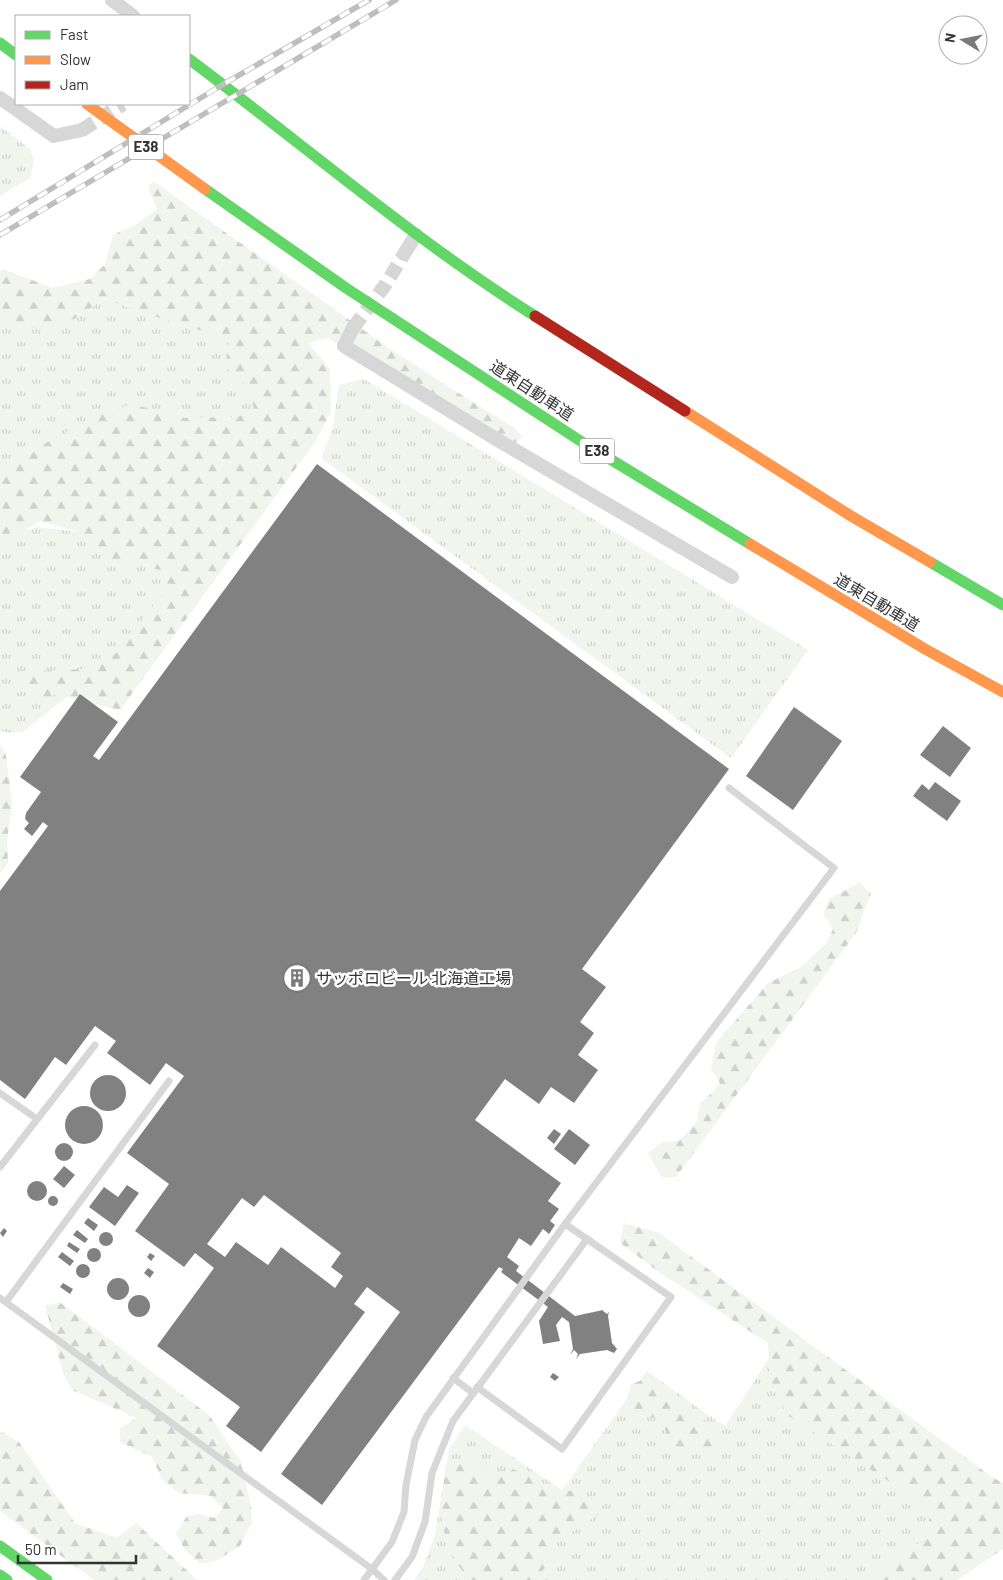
<svg xmlns="http://www.w3.org/2000/svg" width="1003" height="1580" font-family="Barlow,'Noto Sans JP',sans-serif">
<style>
.grass{fill:url(#grass-tufts)}
.forest{fill:url(#forest-firs)}
.building{fill:#818181;fill-rule:evenodd}
.lines{fill:none;stroke-linecap:round;stroke-linejoin:round}
.street-tunnel{stroke:#d6d6d6;stroke-width:14;stroke-dasharray:14 7;stroke-linecap:butt}
.lane{stroke:#d7d7d7;stroke-width:7}
.street{stroke:#d7d7d7;stroke-width:14}
.fast{stroke:#63d668;stroke-width:11}
.slow{stroke:#ff974d;stroke-width:11}
.jam{stroke:#b3261e;stroke-width:11}
.rail-casing{stroke:#bebebe;stroke-width:5.5}
.rail{stroke:#fff;stroke-width:4;stroke-dasharray:11;stroke-linecap:butt}
.slow-bridge{stroke:#ff974d;stroke-width:11}
.labels{text-anchor:middle;stroke-width:5;stroke-linejoin:round;paint-order:stroke}
.shield{fill:#fff;stroke:#707070;stroke-width:1}
.shield-label{font-size:15px;font-weight:bold;fill:#333}
.street-label{font-size:16px;fill:#333;stroke:#fff}
.poi-label{font-size:16px;fill:#333;stroke:#fff;text-anchor:start}
</style>
<defs>
<pattern id="grass-tufts" width="24" height="20" patternUnits="userSpaceOnUse" patternTransform="scale(1.25)"><rect width="24" height="20" fill="#f1f5ed"/><path d="M3 7l-1-3M5 7V3M7 7l1-3M15 17l-1-3M17 17v-4M19 17l1-3" fill="none" stroke="#cfd2cc"/></pattern>
<pattern id="forest-firs" width="22" height="20" patternUnits="userSpaceOnUse" patternTransform="scale(1.25)"><rect width="22" height="20" fill="#f1f5ed"/><path d="M5 1l3.5 6h-7zM16 11l3.5 6h-7z" fill="#cfd2cc"/></pattern>
</defs>
<rect width="100%" height="100%" fill="#fff"/>
<g class="grass">
<polygon points="0,126 30,149 34,162 30,178 0,196"/>
<polygon points="104,298 229,327 282,415 0,481 0,320 45,330 79,317"/>
<polygon points="364,379 808,650 731,758 321,458 332,431 339,385"/>
<polygon points="37,527 79,532 161,563 173,574 160,623 24,731 12,733 0,731 0,537"/>
<polygon points="777,1346 939,1515 930,1536 879,1569 867,1580 414,1580 423,1567 435,1535 449,1449 465,1425 562,1490 647,1371 718,1422 726,1425"/>
</g>
<g class="forest">
<polygon points="153,181 389,348 444,384 516,429 522,437 515,443 327,338 308,343 330,369 331,412 315,442 120,710 56,694 36,703 25,689 37,671 82,669 116,653 168,587 166,571 115,561 79,532 40,521 9,540 0,542 0,469 89,419 133,404 182,418 238,417 254,408 243,382 225,367 229,339 131,309 104,298 79,317 45,330 0,320 0,271 3,269 53,288 90,279 105,264 113,235 137,224 157,209 148,187"/>
<polygon points="0,745 6,755 12,803 7,841 8,863 0,874"/>
<polygon points="859,883 871,893 856,933 676,1177 661,1177 648,1153 663,1142 679,1141 697,1122 700,1103 714,1091 720,1083 711,1069 716,1043 768,983 801,967 826,944 833,929 823,914 829,899"/>
<polygon points="624,1223 659,1233 992,1477 1003,1483 1003,1549 957,1580 867,1580 879,1569 921,1542 932,1512 893,1484 787,1415 770,1379 768,1343 659,1272 620,1243"/>
<polygon points="61,1303 209,1415 241,1462 251,1507 252,1523 240,1546 216,1561 200,1564 185,1550 176,1533 187,1516 200,1514 215,1518 223,1508 211,1496 179,1493 162,1479 152,1457 120,1442 120,1428 137,1418 72,1390 63,1373 45,1305"/>
<polygon points="642,1380 660,1387 683,1406 711,1424 726,1446 709,1455 675,1446 658,1418 640,1416 626,1406 631,1384"/>
<polygon points="0,1431 19,1442 75,1523 117,1538 136,1523 197,1580 94,1580 0,1511"/>
<polygon points="446,1464 479,1465 493,1483 513,1469 554,1489 572,1491 601,1512 580,1528 555,1538 551,1562 533,1580 468,1580 448,1548 440,1512"/>
</g>
<g class="building">
<path d="M317 464 729 769 582 969 606 987 580 1022 594 1033 578 1055 598 1070 574 1103 551 1087 539 1104 505 1079 475 1120 561 1183 548 1201 559 1209 550 1221 555 1225 549 1234 543 1229 531 1246 519 1238 507 1257 519 1266 516 1271 575 1316 603 1310V1311L607 1314 609 1312 608 1316 612 1343 617 1349 614 1353 607 1350 580 1354 576 1359 578 1354 574 1350 570 1355 573 1349 569 1322 562 1317 556 1325 560 1341 543 1344 539 1321 548 1307 501 1272 503 1269 499 1267 322 1505 281 1474 400 1312 367 1287 354 1304 365 1312 261 1452 226 1426 240 1407 157 1346 214 1268 195 1253 184 1267 135 1231 169 1184 127 1153 184 1076 166 1063 150 1085 107 1053 116 1041 95 1026 66 1065 55 1057 25 1099 0 1080V891L48 826 43 822 32 836 24 829 29 823 25 819 26 813 41 792 20 777 80 694 118 722 93 756 99 760ZM264 1195 341 1253 331 1267 343 1276 335 1288 281 1247 268 1265 236 1242 225 1257 207 1244 242 1198 254 1207Z"/>
<polygon points="794,707 842,741 793,810 746,776"/>
<polygon points="943,726 971,748 950,777 920,755"/>
<polygon points="935,782 961,801 947,821 913,796 922,784 929,790"/>
<circle cx="108" cy="1093" r="18"/>
<circle cx="84" cy="1125" r="19"/>
<polygon points="554,1129 561,1134 554,1144 547,1138"/>
<polygon points="569,1129 590,1145 575,1165 554,1149"/>
<circle cx="64" cy="1152" r="9"/>
<polygon points="64,1166 75,1175 64,1188 53,1179"/>
<circle cx="37" cy="1191" r="10"/>
<polygon points="127,1185 139,1193 115,1226 89,1207 104,1187 118,1197"/>
<circle cx="53" cy="1201" r="5"/>
<polygon points="88,1218 98,1225 94,1231 84,1223"/>
<polygon points="4,1228 7,1231 3,1237 0,1233"/>
<polygon points="77,1230 88,1239 85,1243 73,1235"/>
<circle cx="106" cy="1239" r="7"/>
<polygon points="69,1242 80,1249 77,1253 67,1246"/>
<circle cx="94" cy="1255" r="7"/>
<polygon points="62,1252 74,1261 70,1266 58,1257"/>
<polygon points="150,1253 155,1256 151,1261 147,1257"/>
<circle cx="83" cy="1271" r="7"/>
<polygon points="148,1268 154,1272 150,1278 144,1273"/>
<circle cx="118" cy="1289" r="11"/>
<polygon points="63,1283 73,1289 70,1294 60,1287"/>
<circle cx="139" cy="1306" r="11"/>
<polygon points="553,1373 559,1377 555,1381 550,1377"/>
</g>
<g class="lines">
<g class="street-tunnel">
<polyline points="82,130 123,104"/>
<polyline points="353,328 386,284 404,254"/>
</g>
<g class="lane">
<polyline points="0,1093 37,1119"/>
<polyline points="0,1167 95,1045"/>
<polyline points="0,1298 372,1569 384,1580"/>
<polyline points="6,1302 169,1081"/>
<polyline points="453,1378 473,1393"/>
<polyline points="477,1387 562,1449 671,1297 587,1239"/>
<polyline points="364,1580 392,1542 404,1512 406,1485 415,1440 426,1417 565,1224 834,868 729,788"/>
<polyline points="395,1580 412,1557 425,1522 432,1473 453,1421 587,1239 565,1224"/>
</g>
<g class="street">
<polyline points="112,0 133,16"/>
<polyline points="0,98 54,136 82,130"/>
<polyline points="404,254 416,235"/>
<polyline points="353,328 344,346 501,442 732,577"/>
</g>
<g class="fast">
<polyline points="0,43 16,55"/>
<path d="M189 59C304 145 413 239 535 316"/>
<polyline points="205,189 346,288 582,442 750,544"/>
<polyline points="930,562 1003,605"/>
<polyline points="0,1546 47,1580"/>
<polyline points="0,1575 7,1580"/>
</g>
<g class="slow">
<polyline points="685,411 851,516 930,562"/>
<polyline points="750,544 925,649 1003,692"/>
</g>
<polyline class="jam" points="535,316 685,411"/>
<defs>
<g id="rail">
<polyline points="0,220 222,85 369,0"/>
<polyline points="0,235 396,0"/>
</g>
</defs>
<use href="#rail" class="rail-casing"/>
<use href="#rail" class="rail"/>
<polyline class="slow-bridge" points="87,104 205,189"/>
</g>
<defs>
<symbol id="building-ring" viewBox="-11 -11 22 22"><circle r="9.5" fill="#fff" stroke="#7a7a7a" stroke-width="1.5"/><path d="M-4-6H4V6H1V3H-1V6H-4ZM-2.5-4.3h1.7v1.8h-1.7ZM.8-4.3h1.7v1.8H.8ZM-2.5-1h1.7V.8h-1.7ZM.8-1h1.7V.8H.8Z" fill="#7a7a7a"/></symbol>
</defs>
<g fill-rule="evenodd">
<use href="#building-ring" x="281" y="962" width="32" height="32"/>
</g>
<g class="labels">
<g class="shield">
<rect x="128.5" y="134.5" width="35" height="25" rx="4"/>
<rect x="579.5" y="438.5" width="35" height="25" rx="4"/>
</g>
<g class="shield-label">
<text x="146" y="152">E38</text>
<text x="597" y="456">E38</text>
</g>
<g class="street-label">
<text transform="translate(532 390) rotate(33)" y="6">道東自動車道</text>
<text transform="translate(877 602) rotate(31)" y="6">道東自動車道</text>
</g>
<g class="poi-label">
<text x="316" y="984">サッポロビール 北海道工場</text>
</g>
</g>
<rect x="15" y="15" width="175" height="90" fill="#ffffff" stroke="#adadad"/>
<rect x="25" y="31" width="25" height="8" fill="#63d668" stroke="#adadad"/>
<text x="60" y="40" font-size="15" fill="#333333">Fast</text>
<rect x="25" y="56" width="25" height="8" fill="#ff974d" stroke="#adadad"/>
<text x="60" y="65" font-size="15" fill="#333333">Slow</text>
<rect x="25" y="81" width="25" height="8" fill="#b3261e" stroke="#adadad"/>
<text x="60" y="90" font-size="15" fill="#333333">Jam</text>
<g transform="translate(963 40) rotate(280)"><circle r="24" fill="#ffffff" stroke="#adadad"/>
<path d="M0-4L9 19L0 12L-9 19Z" fill="#7a7a7a"/>
<text y="-8" font-size="14" font-weight="bold" text-anchor="middle" fill="#333333">N</text>
</g>
<path d="M18 1555v8h118v-8" fill="none" stroke="#333333" stroke-width="2.5"/>
<text x="25" y="1555" font-size="15" fill="#333333" stroke="#ffffff" stroke-width="4" paint-order="stroke">50 m</text>
</svg>
